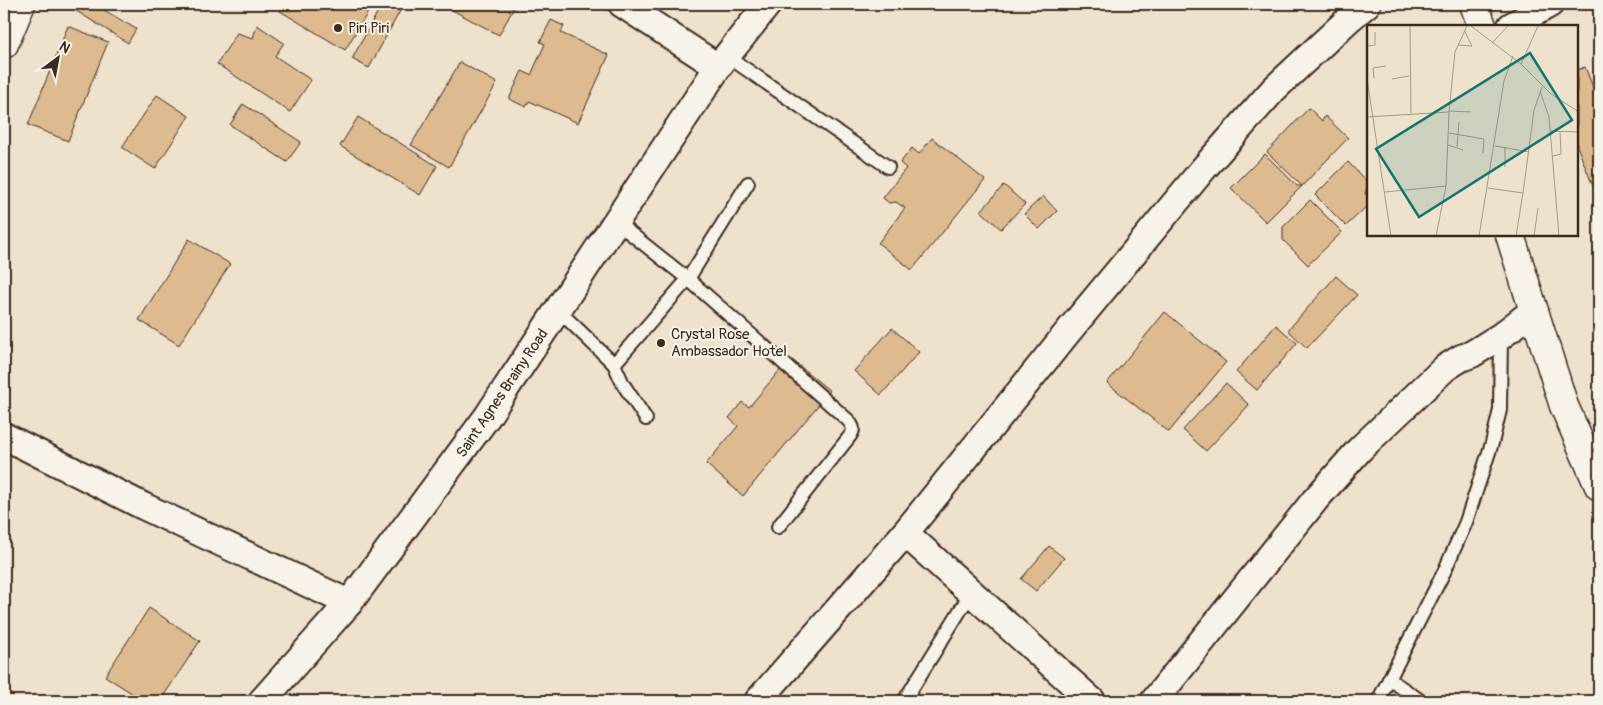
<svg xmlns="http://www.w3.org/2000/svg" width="1603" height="705" font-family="Pangolin,sans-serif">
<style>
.building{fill:#ddbb8f;stroke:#3b2a1e}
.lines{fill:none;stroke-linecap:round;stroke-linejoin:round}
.service-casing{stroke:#3b2a1e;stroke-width:16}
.minor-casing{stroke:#3b2a1e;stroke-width:30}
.secondary-casing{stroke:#3b2a1e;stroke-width:31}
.service{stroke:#f7f3e8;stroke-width:12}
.minor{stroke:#f7f3e8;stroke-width:26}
.secondary{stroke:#f7f3e8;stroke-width:28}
.poi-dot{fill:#3b2a1e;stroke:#f7f3e8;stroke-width:2}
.labels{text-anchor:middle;stroke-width:4;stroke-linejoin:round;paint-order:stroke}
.poi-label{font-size:15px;fill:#3b2a1e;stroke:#f7f3e8;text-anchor:start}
.street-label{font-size:15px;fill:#3b2a1e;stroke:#f7f3e8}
.inset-road{fill:none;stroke:#a79887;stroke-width:1}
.view{fill:#0f766e;fill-opacity:0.15;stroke:#0f766e;stroke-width:2.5}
.inset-edge{fill:none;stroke:#3b2a1e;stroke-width:2.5}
</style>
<rect width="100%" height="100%" fill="#efe2cd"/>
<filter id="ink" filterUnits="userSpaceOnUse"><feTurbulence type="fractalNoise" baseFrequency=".02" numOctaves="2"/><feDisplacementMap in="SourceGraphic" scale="10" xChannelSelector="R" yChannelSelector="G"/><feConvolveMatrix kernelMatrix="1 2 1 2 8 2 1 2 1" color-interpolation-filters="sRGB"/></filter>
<g filter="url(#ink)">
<g class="building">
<polygon points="65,4 94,4 136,29 128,43"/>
<polygon points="281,4 373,4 345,50 280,11"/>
<polygon points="382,4 387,4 400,11 369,68 352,59"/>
<polygon points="441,4 516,4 499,35"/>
<polygon points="551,20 564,26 561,33 609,55 578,123 529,101 526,107 509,99 522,71 531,75 545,44 540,42"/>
<polygon points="257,25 284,43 275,56 311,80 290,112 217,64 237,33 253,38"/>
<polygon points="68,26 108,42 68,141 28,125"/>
<polygon points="460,62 497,83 449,167 411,145"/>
<polygon points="1585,67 1599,102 1599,195 1597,196 1577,146 1577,70"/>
<polygon points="157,95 189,116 155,169 122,147"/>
<polygon points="243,104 301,142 287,162 230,125"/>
<polygon points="1309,108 1322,121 1325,116 1348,138 1302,186 1267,152"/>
<polygon points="358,117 437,166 420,195 340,146"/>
<polygon points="932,138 985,180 912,270 878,243 905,208 896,202 889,203 883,198 906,168 900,163 912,148 919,154"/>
<polygon points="1265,154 1297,186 1302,186 1266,222 1231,188"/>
<polygon points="1348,162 1368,183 1365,194 1368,197 1368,205 1346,226 1315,195"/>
<polygon points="1004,185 1025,204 1001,229 981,211"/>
<polygon points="1043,196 1057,211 1039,229 1024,214"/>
<polygon points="1310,200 1342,232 1308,265 1283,240 1283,227"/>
<polygon points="189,239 230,264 179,345 139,320"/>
<polygon points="1336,276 1357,295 1307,348 1288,330"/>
<polygon points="1165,312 1226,362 1169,432 1107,383"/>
<polygon points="1276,325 1297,343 1257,390 1236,372"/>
<polygon points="892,328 919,352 881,395 854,371"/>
<polygon points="790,358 830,391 743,496 706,464 738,426 729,418 742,402 749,407"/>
<polygon points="1226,383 1249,405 1206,451 1183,430"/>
<polygon points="1049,546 1064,558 1036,591 1021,579"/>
<polygon points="149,608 200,641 160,701 144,701 105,676"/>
</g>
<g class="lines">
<defs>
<g id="service">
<polyline points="727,56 888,167"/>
<path d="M616 222 688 279 849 421C853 427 855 429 850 436L778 527"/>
<polyline points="558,310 614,364 623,384 646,419"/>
<polyline points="614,364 688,279 748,183"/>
<polyline points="1389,679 1421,701"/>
<polyline points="904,701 971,593"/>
<polyline points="1378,701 1444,572 1466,522 1492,443 1500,410 1501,336"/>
</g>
<g id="minor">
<polyline points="622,4 718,67 768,4"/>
<polyline points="1511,26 1550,4"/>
<polyline points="4,436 143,506 349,603"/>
<polyline points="905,533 1092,701"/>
<polyline points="262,701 349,603 487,417 718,67"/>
<polyline points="758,701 905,533 1067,333 1204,168 1274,89 1349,19 1367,4"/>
<polyline points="1154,701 1315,500 1360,449 1445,368 1461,358 1472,354 1501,336 1533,311"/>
</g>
<g id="secondary">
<polyline points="1474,4 1482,26"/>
<polyline points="4,44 21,4"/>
<polyline points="1510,235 1564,406 1599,486"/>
</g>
</defs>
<use href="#service" class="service-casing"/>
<use href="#minor" class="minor-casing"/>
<use href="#secondary" class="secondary-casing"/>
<use href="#service" class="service"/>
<use href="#minor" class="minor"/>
<use href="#secondary" class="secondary"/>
</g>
</g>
<g class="poi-dot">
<circle cx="338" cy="28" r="5"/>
<circle cx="661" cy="343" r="5"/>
</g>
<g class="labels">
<g class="poi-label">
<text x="348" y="33">Piri Piri</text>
<text x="671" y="339">Crystal Rose<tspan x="671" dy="17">Ambassador Hotel</tspan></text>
</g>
<g class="street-label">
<text transform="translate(502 393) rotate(-56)" y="5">Saint Agnes Brainy Road</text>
</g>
</g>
<g transform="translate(1367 25)">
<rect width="211" height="211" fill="#efe2cd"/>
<path class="inset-road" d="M43 1 44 88M104 1 154 39 184 69 212 87M126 17 141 1M91 20 105 21 97 5M0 21 8 20V7M154 39 171 1M7 53 6 43 19 41M0 54 24 211M25 54 42 51M173 66 182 92 192 211M82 86 104 87M0 92 82 87 88 27 100 1M183 106 212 107M82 108 117 114 116 128M81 120 96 125M128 121 162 127M90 122 92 97M138 122V142M186 131 194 129 193 106M121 163 156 168 149 211M18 167 79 161M156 168 167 85 175 62M69 211 79 161 82 87M112 211 137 56 146 31M167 211 171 183"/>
<path class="view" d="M163 28 205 95 52 192 9 124Z"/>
<rect width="211" height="211" class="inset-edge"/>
</g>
<rect width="1603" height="705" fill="none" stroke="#f7f3e8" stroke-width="20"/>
<rect x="10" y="10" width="1583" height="685" fill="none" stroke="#3b2a1e" stroke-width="2" filter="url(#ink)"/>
<g transform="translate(58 58) rotate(32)" stroke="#f7f3e8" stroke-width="4" paint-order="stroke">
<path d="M0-4L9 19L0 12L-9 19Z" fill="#3b2a1e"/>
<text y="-8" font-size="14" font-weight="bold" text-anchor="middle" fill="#3b2a1e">N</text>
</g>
</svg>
